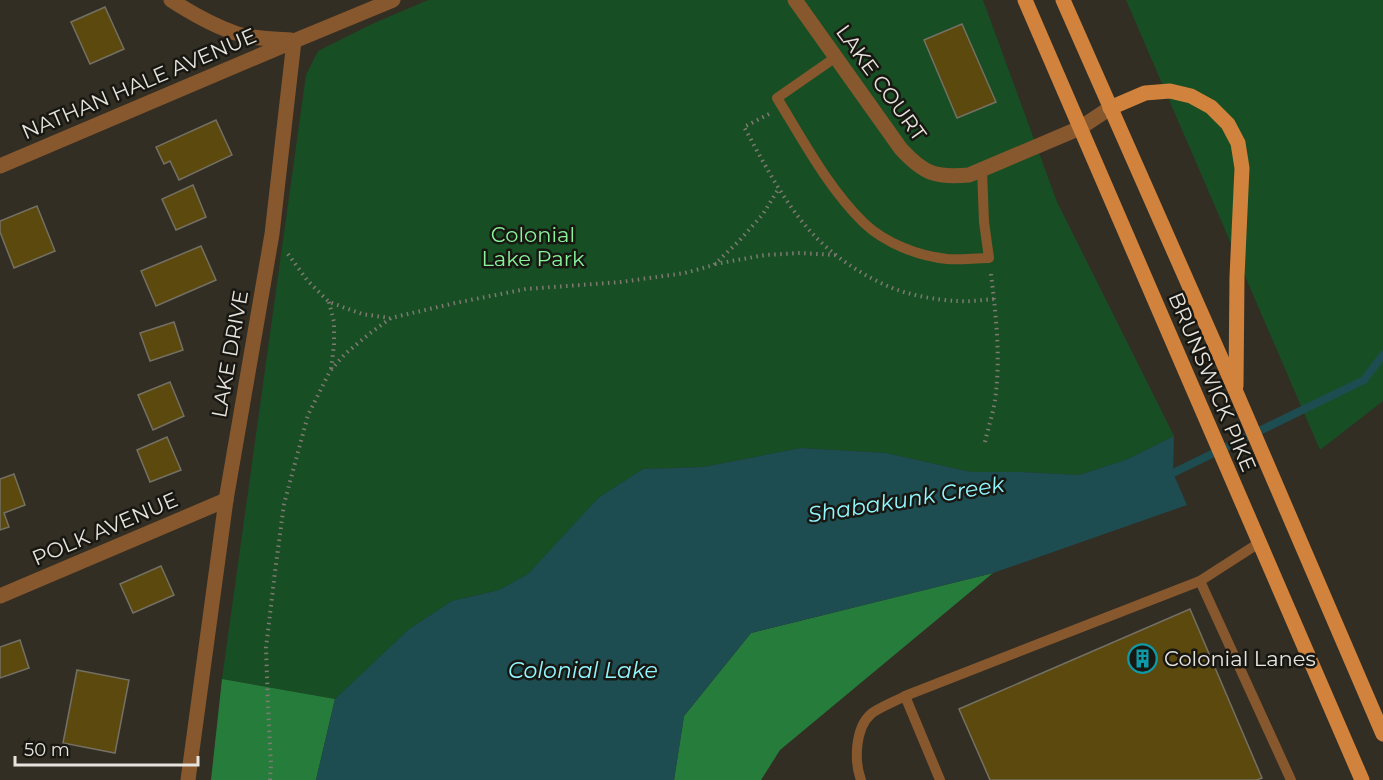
<svg xmlns="http://www.w3.org/2000/svg" width="1383" height="780" font-family="Montserrat,sans-serif">
<style>
.green{fill:#184e24}
.forest{fill:#267d3b}
.water{fill:#1d4d51}
.lines{fill:none;stroke-linecap:round;stroke-linejoin:round}
.stream{stroke:#1d4d51;stroke-width:8}
.building{fill:#5b490e;stroke:#747064;stroke-width:1.5}
.path{stroke:#7e7a72;stroke-width:4;stroke-dasharray:1.5 4.5;stroke-linecap:butt}
.lane{stroke:#87572e;stroke-width:10}
.street{stroke:#87572e;stroke-width:15}
.primary{stroke:#d1823c;stroke-width:15}
.labels{text-anchor:middle;stroke-width:5;stroke-linejoin:round;paint-order:stroke}
.street-label{font-size:21px;fill:#e7e4de;stroke:#181712}
.park-label{font-size:21px;fill:#87f499;stroke:#181712}
.poi-label{font-size:21px;fill:#e7e4de;stroke:#181712;text-anchor:start}
.water-label{font-size:22px;font-style:italic;fill:#91f7ff;stroke:#181712}
</style>
<rect width="100%" height="100%" fill="#322e24"/>
<g class="green">
<polygon points="428,0 983,0 1057,202 1174,436 1128,459 1079,475 1021,472 971,472 886,453 801,448 703,467 643,469 598,498 528,574 499,590 452,601 409,629 335,699 222,679 306,75 318,51 372,24"/>
<polygon points="1126,0 1383,0 1383,401 1320,450"/>
</g>
<g class="forest">
<polygon points="993,573 780,750 761,780 674,780 684,716 751,633"/>
<polygon points="222,679 335,699 316,780 211,780"/>
</g>
<polygon class="water" points="1174,436 1173,473 1187,505 993,573 751,633 684,716 674,780 316,780 335,699 409,629 452,601 499,590 528,574 598,498 643,469 703,467 801,448 886,453 971,472 1021,472 1079,475 1128,459"/>
<g class="lines">
<polyline class="stream" points="1163,474 1173,473 1364,380 1383,355"/>
</g>
<g class="building">
<polygon points="105,7 124,49 90,64 71,22"/>
<polygon points="962,24 996,102 957,118 924,40"/>
<polygon points="216,120 232,155 179,180 170,161 164,164 156,147"/>
<polygon points="193,185 206,217 176,230 162,199"/>
<polygon points="37,206 55,251 14,268 0,232 0,221"/>
<polygon points="201,246 216,280 156,306 141,271"/>
<polygon points="174,322 183,350 150,361 140,333"/>
<polygon points="170,382 184,416 153,430 138,395"/>
<polygon points="167,437 181,470 150,482 137,450"/>
<polygon points="14,474 25,505 4,513 9,527 0,530 0,479"/>
<polygon points="161,566 174,595 133,613 120,584"/>
<polygon points="1190,609 1262,778 1257,780 990,780 959,709"/>
<polygon points="20,640 29,668 0,678 0,647"/>
<polygon points="77,670 129,680 115,753 63,743"/>
</g>
<g class="lines">
<g class="path">
<path d="M769 114 744 127C764 163 783 201 811 232 832 255 861 275 890 287 908 295 937 300 957 301 969 302 982 300 994 299"/>
<polyline points="288,254 307,280 329,302 362,314 390,318"/>
<polyline points="715,264 765,255 800,253 835,255"/>
<polyline points="329,302 334,322 334,345 331,370"/>
<path d="M985 442C988 428 993 414 995 400 1001 358 996 316 991 274"/>
<polyline points="270,780 271,765 268,705 266,648 275,572 284,504 308,415 330,371 345,354 369,334 391,318 455,303 526,289 621,282 685,273 714,265 739,241 763,214 779,188"/>
</g>
<g class="lane">
<path d="M836 57 777 98C803 140 828 188 864 223 885 243 918 256 947 259 961 260 975 258 989 258L984 222 982 170"/>
<polyline points="1200,581 1291,780"/>
<path d="M861 780C854 761 855 728 871 714 878 708 896 701 905 696"/>
<polyline points="940,780 905,696 1200,581 1259,543"/>
</g>
<g class="street">
<path d="M171 0C191 13 212 25 235 33 252 39 273 39 291 40"/>
<path d="M795 0 901 149C924 174 936 178 969 175L1080 128 1110 108"/>
<polyline points="0,166 294,41"/>
<polyline points="0,596 226,500"/>
<polyline points="188,780 226,500 272,234 294,41 393,0"/>
</g>
<g class="primary">
<polyline points="1025,0 1362,780"/>
<polyline points="1063,0 1236,392 1383,734"/>
<polyline points="1110,108 1145,93 1170,91 1191,96 1211,107 1228,124 1238,143 1242,168 1237,277 1236,386"/>
</g>
</g>
<defs>
<symbol id="building-ring" viewBox="-11 -11 22 22"><circle r="9.5" fill="#181712" stroke="#0f9aa8" stroke-width="1.5"/><path d="M-4-6H4V6H1V3H-1V6H-4ZM-2.5-4.3h1.7v1.8h-1.7ZM.8-4.3h1.7v1.8H.8ZM-2.5-1h1.7V.8h-1.7ZM.8-1h1.7V.8H.8Z" fill="#0f9aa8"/></symbol>
</defs>
<g fill-rule="evenodd">
<use href="#building-ring" x="1126" y="642" width="33" height="33"/>
</g>
<g class="labels">
<g class="street-label">
<text transform="translate(881 83) rotate(54)" y="7">LAKE COURT</text>
<text transform="translate(139 84) rotate(-23)" y="7">NATHAN HALE AVENUE</text>
<text transform="translate(230 354) rotate(-80)" y="7">LAKE DRIVE</text>
<text transform="translate(1212 382) rotate(67)" y="7">BRUNSWICK PIKE</text>
<text transform="translate(105 529) rotate(-23)" y="7">POLK AVENUE</text>
</g>
<g class="park-label">
<text x="533" y="242">Colonial<tspan x="533" dy="24">Lake Park</tspan></text>
</g>
<g class="poi-label">
<text x="1164" y="666">Colonial Lanes</text>
</g>
<g class="water-label">
<text transform="translate(906 499) rotate(-9)" y="8">Shabakunk Creek</text>
<text x="583" y="678">Colonial Lake</text>
</g>
</g>
<path d="M15 756v9h183v-9" fill="none" stroke="#e7e4de" stroke-width="3"/>
<text x="24" y="756" font-size="18" fill="#e7e4de" stroke="#181712" stroke-width="4.5" paint-order="stroke">50 m</text>
</svg>
